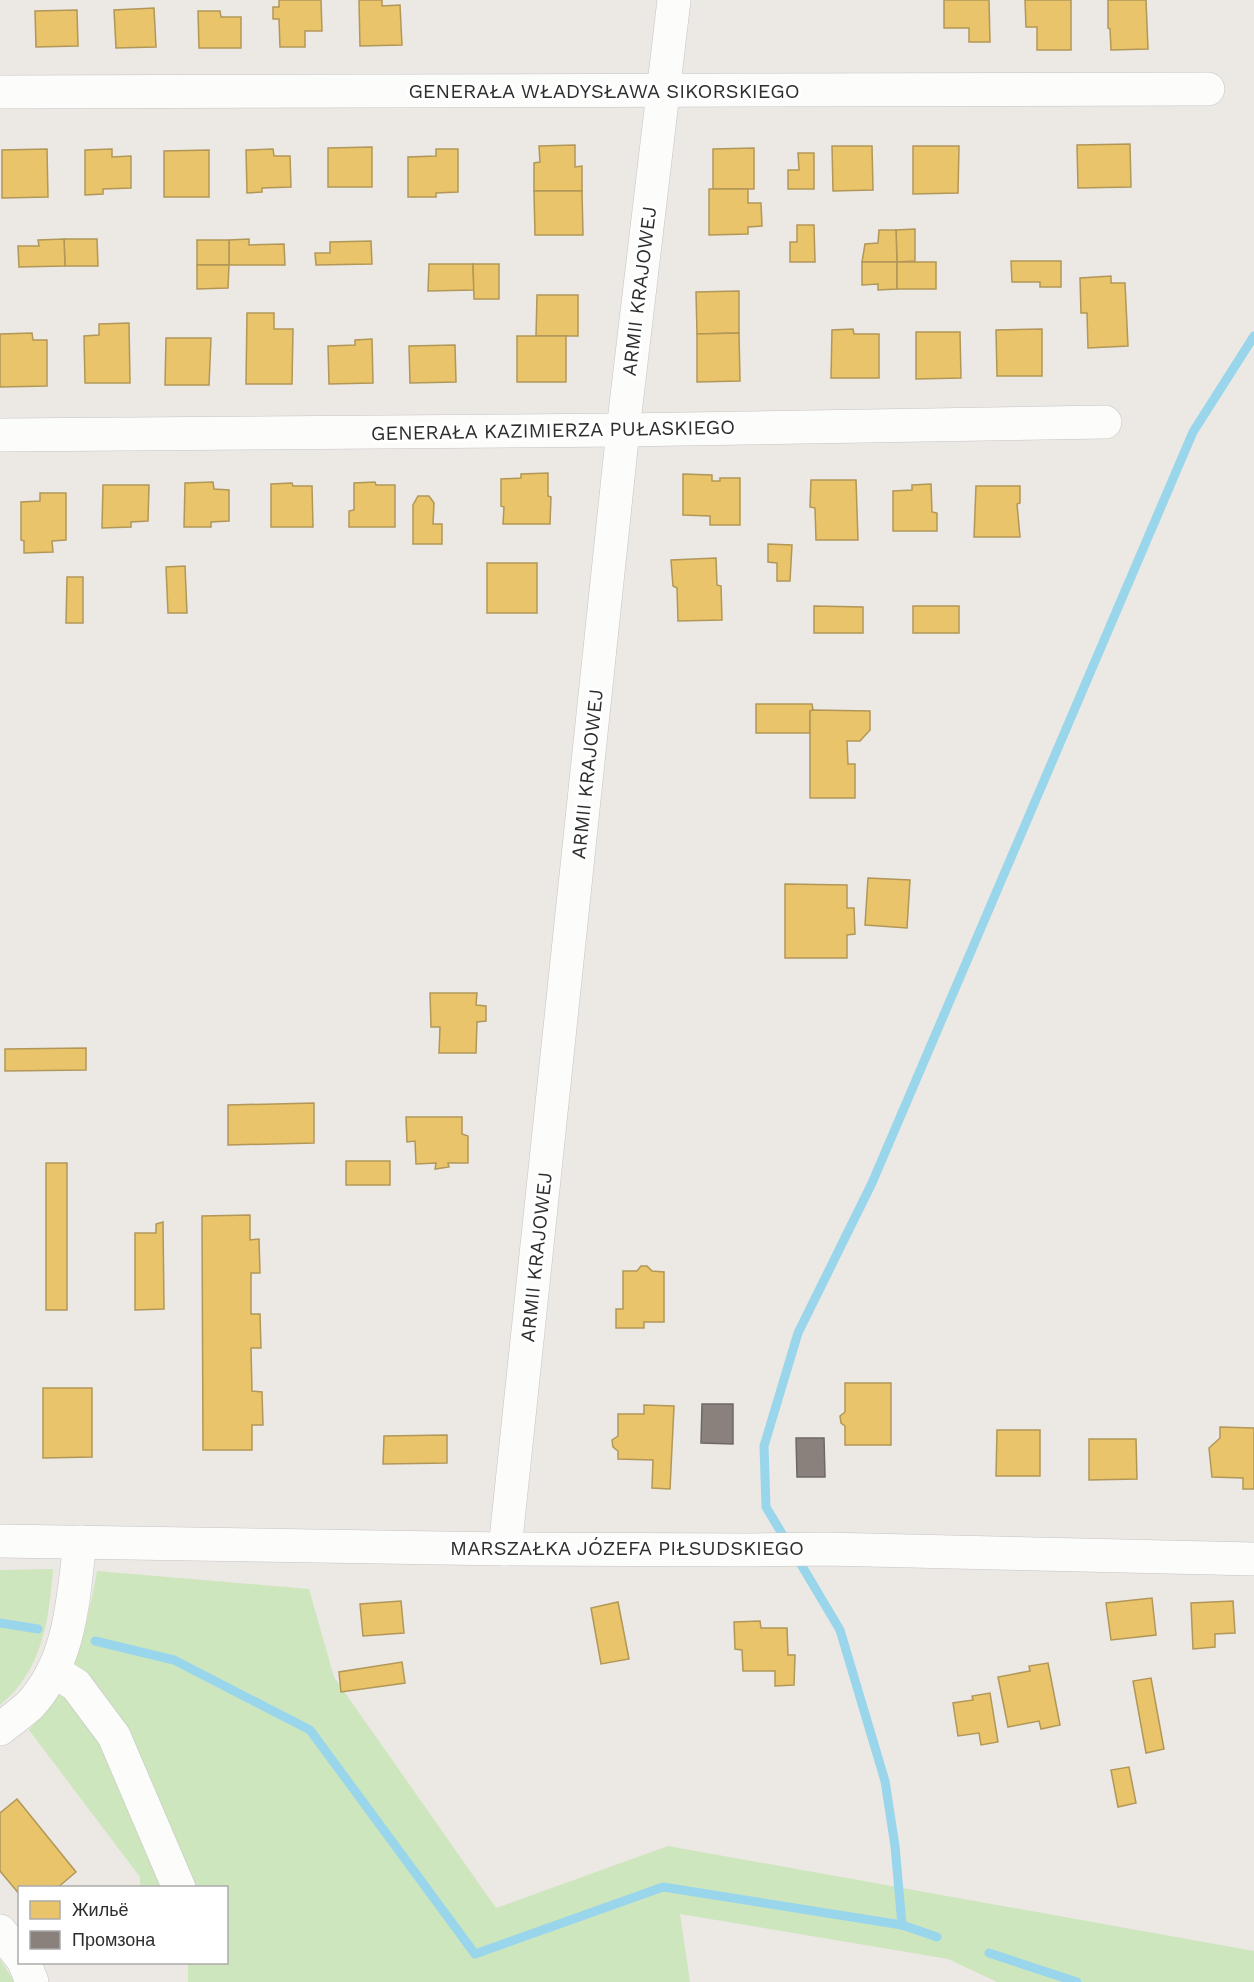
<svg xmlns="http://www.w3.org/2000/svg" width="1254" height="1982" viewBox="0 0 1254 1982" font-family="'Work Sans',sans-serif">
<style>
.green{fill:#cee6be}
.homes{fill:#e9c46a;stroke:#b19758;stroke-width:1.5}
.industry{fill:#8a817c;stroke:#6e6865;stroke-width:1.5}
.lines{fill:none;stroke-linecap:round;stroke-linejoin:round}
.stream{stroke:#99d6ec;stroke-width:9}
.minor-casing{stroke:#c5c4c5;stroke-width:34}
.minor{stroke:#fcfcfb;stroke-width:33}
.labels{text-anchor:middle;stroke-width:6;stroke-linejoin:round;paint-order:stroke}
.street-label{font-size:20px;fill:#2e2e2e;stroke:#fff}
</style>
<rect width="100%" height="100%" fill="#ece8e4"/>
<g class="green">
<path d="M 53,1569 C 49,1620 42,1671 0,1705 L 0,1570 Z"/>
<path d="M 97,1571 L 309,1589 L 334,1677 L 496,1908 L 668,1846 L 1254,1951 L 1254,1982 L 997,1982 L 948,1959 L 680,1914 L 690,1982 L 188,1982 L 188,1963 L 226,1962 L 226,1888 L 140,1887 L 140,1877 L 29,1730 C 71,1678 86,1636 97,1571 Z"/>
<path d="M 0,1959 L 14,1981 L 14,1982 L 0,1982 Z"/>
</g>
<g class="homes">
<path d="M 279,0 L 321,0 L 322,31 L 305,31 L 305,47 L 280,47 L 279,19 L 273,19 L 273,7 L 279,7 Z"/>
<path d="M 359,0 L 382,0 L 382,6 L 400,5 L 402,45 L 360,46 Z"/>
<path d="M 944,0 L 989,0 L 990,42 L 969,42 L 969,28 L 944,28 Z"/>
<path d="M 1025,0 L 1071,0 L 1071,50 L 1037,50 L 1037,27 L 1026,27 Z"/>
<path d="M 1108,0 L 1146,0 L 1148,49 L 1111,50 L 1110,29 L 1108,28 Z"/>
<path d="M 154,8 L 156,47 L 116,48 L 114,10 Z"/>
<path d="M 77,10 L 78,46 L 36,47 L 35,11 Z"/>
<path d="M 198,11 L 220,11 L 221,17 L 241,17 L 241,48 L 199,48 Z"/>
<path d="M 1130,144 L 1131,187 L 1078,188 L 1077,145 Z"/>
<path d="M 575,145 L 575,167 L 582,166 L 582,191 L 534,191 L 534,163 L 540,162 L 539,146 Z"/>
<path d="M 832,146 L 872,146 L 873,190 L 833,191 Z"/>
<path d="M 913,146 L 959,146 L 958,193 L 913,194 Z"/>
<path d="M 372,147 L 372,187 L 328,187 L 328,148 Z"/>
<path d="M 754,148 L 754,189 L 713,189 L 713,149 Z"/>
<path d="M 47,149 L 48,197 L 2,198 L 2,150 Z"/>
<path d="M 112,149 L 112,157 L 131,156 L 131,188 L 103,189 L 103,194 L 85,195 L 85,150 Z"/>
<path d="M 273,149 L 274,156 L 290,156 L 291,187 L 262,188 L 262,192 L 247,193 L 246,150 Z"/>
<path d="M 436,149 L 458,149 L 458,192 L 436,193 L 436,197 L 408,197 L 408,157 L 436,156 Z"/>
<path d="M 209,150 L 209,197 L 164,197 L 164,151 Z"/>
<path d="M 798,153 L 814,153 L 814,189 L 788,189 L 788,170 L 799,170 Z"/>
<path d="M 709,189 L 748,189 L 748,203 L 761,203 L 762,226 L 748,227 L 748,234 L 709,235 Z"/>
<path d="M 534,191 L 582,191 L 583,235 L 535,235 Z"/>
<path d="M 797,225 L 814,225 L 815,262 L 790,262 L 790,242 L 797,242 Z"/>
<path d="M 915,229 L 915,261 L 897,262 L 896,230 Z"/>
<path d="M 879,230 L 896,230 L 897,262 L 862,262 L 865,244 L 878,243 Z"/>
<path d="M 64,239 L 97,239 L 98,266 L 65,266 Z"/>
<path d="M 64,239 L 65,266 L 19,267 L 18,246 L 39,246 L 38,240 Z"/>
<path d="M 249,239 L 249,245 L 284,244 L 285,265 L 229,265 L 229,240 Z"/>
<rect x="197" y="240" width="32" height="25"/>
<path d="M 371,241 L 372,264 L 316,265 L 315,253 L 330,253 L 330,242 Z"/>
<path d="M 1011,261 L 1061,261 L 1061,287 L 1040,287 L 1040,282 L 1012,282 Z"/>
<path d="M 862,262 L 897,262 L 897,289 L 878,290 L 878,284 L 862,285 Z"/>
<rect x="897" y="262" width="39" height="27"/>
<path d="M 429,264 L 473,264 L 474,290 L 428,291 Z"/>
<path d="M 473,264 L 499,264 L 499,299 L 474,299 Z"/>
<path d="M 197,265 L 229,265 L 228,288 L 197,289 Z"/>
<path d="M 1111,276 L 1111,283 L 1125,283 L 1128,346 L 1088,348 L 1087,313 L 1081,313 L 1080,278 Z"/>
<path d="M 739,291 L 739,333 L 697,334 L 696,292 Z"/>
<path d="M 537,295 L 578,295 L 578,336 L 536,336 Z"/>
<path d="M 247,313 L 274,313 L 274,329 L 293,329 L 292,384 L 246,384 Z"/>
<path d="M 129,323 L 130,383 L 85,383 L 84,336 L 99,335 L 99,324 Z"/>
<path d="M 853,329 L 854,334 L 879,334 L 879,378 L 831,378 L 832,330 Z"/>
<path d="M 1042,329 L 1042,376 L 997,376 L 996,330 Z"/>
<path d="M 916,332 L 960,332 L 961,378 L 916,379 Z"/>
<path d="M 32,333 L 33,340 L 47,340 L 47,386 L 0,387 L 0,334 Z"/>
<path d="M 739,333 L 740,381 L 697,382 L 697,334 Z"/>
<rect x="517" y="336" width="49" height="46"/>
<path d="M 166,338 L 211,338 L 209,385 L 165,385 Z"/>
<path d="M 372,339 L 373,383 L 329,384 L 328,346 L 355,345 L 355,340 Z"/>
<path d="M 455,345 L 456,382 L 410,383 L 409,346 Z"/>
<path d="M 548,473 L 548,496 L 551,497 L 550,524 L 503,524 L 504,507 L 501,506 L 501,479 L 521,478 L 521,474 Z"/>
<path d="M 683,474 L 712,475 L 712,481 L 720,481 L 720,478 L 740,478 L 740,525 L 710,525 L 710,516 L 683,515 Z"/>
<path d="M 811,480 L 856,480 L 858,540 L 816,540 L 815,508 L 810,507 Z"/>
<path d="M 213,482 L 214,489 L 229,490 L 229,521 L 211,522 L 211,527 L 184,527 L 185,483 Z"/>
<path d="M 375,482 L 376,485 L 395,485 L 395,527 L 349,527 L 349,511 L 354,510 L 354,483 Z"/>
<path d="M 292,483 L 293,486 L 312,486 L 313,527 L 271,527 L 271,484 Z"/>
<path d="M 931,484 L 932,512 L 937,513 L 937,531 L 893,531 L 893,491 L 912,490 L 912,485 Z"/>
<path d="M 103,485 L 149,485 L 148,521 L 131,522 L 131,527 L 102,528 Z"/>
<path d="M 976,486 L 1020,486 L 1020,503 L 1017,504 L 1020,537 L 974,537 Z"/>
<path d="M 40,493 L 66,493 L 66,540 L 52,541 L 53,552 L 24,553 L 24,541 L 21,540 L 21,502 L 40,501 Z"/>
<path d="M 418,496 L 429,496 L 434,503 L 433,524 L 442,524 L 442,544 L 413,544 L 413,505 Z"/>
<path d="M 768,544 L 792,545 L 790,581 L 777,581 L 777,563 L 768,562 Z"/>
<path d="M 716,558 L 717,585 L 721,586 L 722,620 L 678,621 L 677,588 L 673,586 L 671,560 Z"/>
<rect x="487" y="563" width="50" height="50"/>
<path d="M 185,566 L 187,613 L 168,613 L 166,567 Z"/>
<path d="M 67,577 L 83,577 L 83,623 L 66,623 Z"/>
<path d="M 814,606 L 863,607 L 863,633 L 814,633 Z"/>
<rect x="913" y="606" width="46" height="27"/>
<path d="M 756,704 L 812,704 L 813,710 L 810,711 L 810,733 L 756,733 Z"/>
<path d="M 813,710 L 870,711 L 870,730 L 860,741 L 847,741 L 848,764 L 855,764 L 855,798 L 810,798 L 810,711 Z"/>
<path d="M 868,878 L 910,880 L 907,928 L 865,925 Z"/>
<path d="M 785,884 L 847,885 L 847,908 L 854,908 L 855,934 L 847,935 L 847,958 L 785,958 Z"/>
<path d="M 430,993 L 477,993 L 476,1005 L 486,1006 L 486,1021 L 477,1022 L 476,1053 L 439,1053 L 440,1027 L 431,1027 Z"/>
<path d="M 86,1048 L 86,1070 L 5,1071 L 5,1049 Z"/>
<path d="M 314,1103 L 314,1143 L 228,1145 L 228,1105 Z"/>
<path d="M 406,1117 L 462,1117 L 462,1134 L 468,1136 L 468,1163 L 448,1163 L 449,1167 L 435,1169 L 436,1163 L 416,1164 L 415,1141 L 407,1142 Z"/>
<rect x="346" y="1161" width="44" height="24"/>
<rect x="46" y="1163" width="21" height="147"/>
<path d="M 250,1215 L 250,1240 L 259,1239 L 260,1273 L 251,1273 L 251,1314 L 260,1314 L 261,1348 L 251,1348 L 252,1391 L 262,1392 L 263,1425 L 252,1425 L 252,1450 L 203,1450 L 202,1216 Z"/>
<path d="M 163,1222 L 164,1309 L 135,1310 L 135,1233 L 156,1233 L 156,1224 Z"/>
<path d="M 641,1266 L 647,1266 L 652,1271 L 664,1272 L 664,1322 L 644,1322 L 644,1328 L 616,1328 L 616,1309 L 623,1309 L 623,1271 L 637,1271 Z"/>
<path d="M 845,1383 L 891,1383 L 891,1445 L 845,1445 L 845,1426 L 841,1423 L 840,1416 L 845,1412 Z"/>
<path d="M 43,1388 L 92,1388 L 92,1457 L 43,1458 Z"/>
<path d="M 644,1405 L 674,1406 L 670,1489 L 652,1488 L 653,1460 L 618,1459 L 618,1451 L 613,1447 L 612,1440 L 618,1436 L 618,1414 L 644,1414 Z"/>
<path d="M 1220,1427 L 1254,1428 L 1254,1489 L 1243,1489 L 1243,1478 L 1212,1477 L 1209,1448 L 1220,1438 Z"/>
<path d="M 997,1430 L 1040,1430 L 1040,1476 L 996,1476 Z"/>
<path d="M 447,1435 L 447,1463 L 383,1464 L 384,1436 Z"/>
<path d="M 1089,1439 L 1136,1439 L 1137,1479 L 1089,1480 Z"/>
<path d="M 1152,1598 L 1156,1635 L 1111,1640 L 1106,1603 Z"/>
<path d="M 401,1601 L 404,1633 L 363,1636 L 360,1604 Z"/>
<path d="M 1233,1601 L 1235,1633 L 1215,1634 L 1215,1647 L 1193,1649 L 1191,1603 Z"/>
<path d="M 618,1602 L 629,1659 L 601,1664 L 591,1608 Z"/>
<path d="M 760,1621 L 761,1628 L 787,1628 L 788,1655 L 795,1655 L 794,1685 L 775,1686 L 775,1671 L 743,1671 L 742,1650 L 735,1649 L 734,1622 Z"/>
<path d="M 402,1662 L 405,1683 L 341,1692 L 339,1672 Z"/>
<path d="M 1048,1663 L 1060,1725 L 1041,1729 L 1039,1721 L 1008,1727 L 998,1677 L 1030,1671 L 1029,1666 Z"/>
<path d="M 1151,1678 L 1164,1749 L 1146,1753 L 1133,1681 Z"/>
<path d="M 990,1693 L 998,1742 L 981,1745 L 979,1733 L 958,1736 L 953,1703 L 973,1700 L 972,1696 Z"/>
<path d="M 1129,1767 L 1136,1803 L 1118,1807 L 1111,1770 Z"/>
<path d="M 17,1799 L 76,1872 L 57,1888 L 20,1888 L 20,1895 L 0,1871 L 0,1813 Z"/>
</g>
<g class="industry">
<path d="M 702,1404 L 733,1404 L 733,1444 L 701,1443 Z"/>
<path d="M 796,1438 L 824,1438 L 825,1477 L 797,1477 Z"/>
</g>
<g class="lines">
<g class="stream">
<path d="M 787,1542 L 766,1507 L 764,1446 L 798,1333 L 872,1183 L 1193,432 L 1254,336"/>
<path d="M 796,1556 L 840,1630 L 885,1781 L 895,1846 L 902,1925"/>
<path d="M 0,1623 L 38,1629"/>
<path d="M 95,1641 L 174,1660 L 310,1730 L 475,1954 L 663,1887 L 902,1925 L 937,1937"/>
<path d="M 989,1953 L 1077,1982"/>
</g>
<defs>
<g id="minor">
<path d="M 0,92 L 1208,89"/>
<path d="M 0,435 L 623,430 L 1105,422"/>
<path d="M 0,1541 L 505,1549 L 750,1550 L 825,1549 L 1254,1559"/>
<path d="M 505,1549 L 623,430 L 674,0"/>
<path d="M 54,1671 L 76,1685 L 114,1736 L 179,1888"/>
<path d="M 0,1729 C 9,1722 20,1714 29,1706 C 71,1662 73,1599 80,1542"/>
<path d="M 0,1931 L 20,1956"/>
<path d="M 24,1962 L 32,1982"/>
</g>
</defs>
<use href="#minor" class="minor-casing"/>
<use href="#minor" class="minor"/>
</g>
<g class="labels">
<g class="street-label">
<text x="604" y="98">GENERAŁA WŁADYSŁAWA SIKORSKIEGO</text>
<text transform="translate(639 291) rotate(-83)" y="7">ARMII KRAJOWEJ</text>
<text transform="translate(553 430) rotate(-1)" y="7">GENERAŁA KAZIMIERZA PUŁASKIEGO</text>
<text transform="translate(587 774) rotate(-84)" y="7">ARMII KRAJOWEJ</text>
<text transform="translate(536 1257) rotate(-84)" y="7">ARMII KRAJOWEJ</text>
<text x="627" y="1555">MARSZAŁKA JÓZEFA PIŁSUDSKIEGO</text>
</g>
</g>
<rect x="18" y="1886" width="210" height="78" fill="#ffffff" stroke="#ababab" stroke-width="1.5"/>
<rect x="30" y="1901" width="30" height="18" fill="#e9c46a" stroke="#ababab" stroke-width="1.5"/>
<text x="72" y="1916" font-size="18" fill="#2e2e2e">Жильё</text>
<rect x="30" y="1931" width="30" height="18" fill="#8a817c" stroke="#ababab" stroke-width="1.5"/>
<text x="72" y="1946" font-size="18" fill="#2e2e2e">Промзона</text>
</svg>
